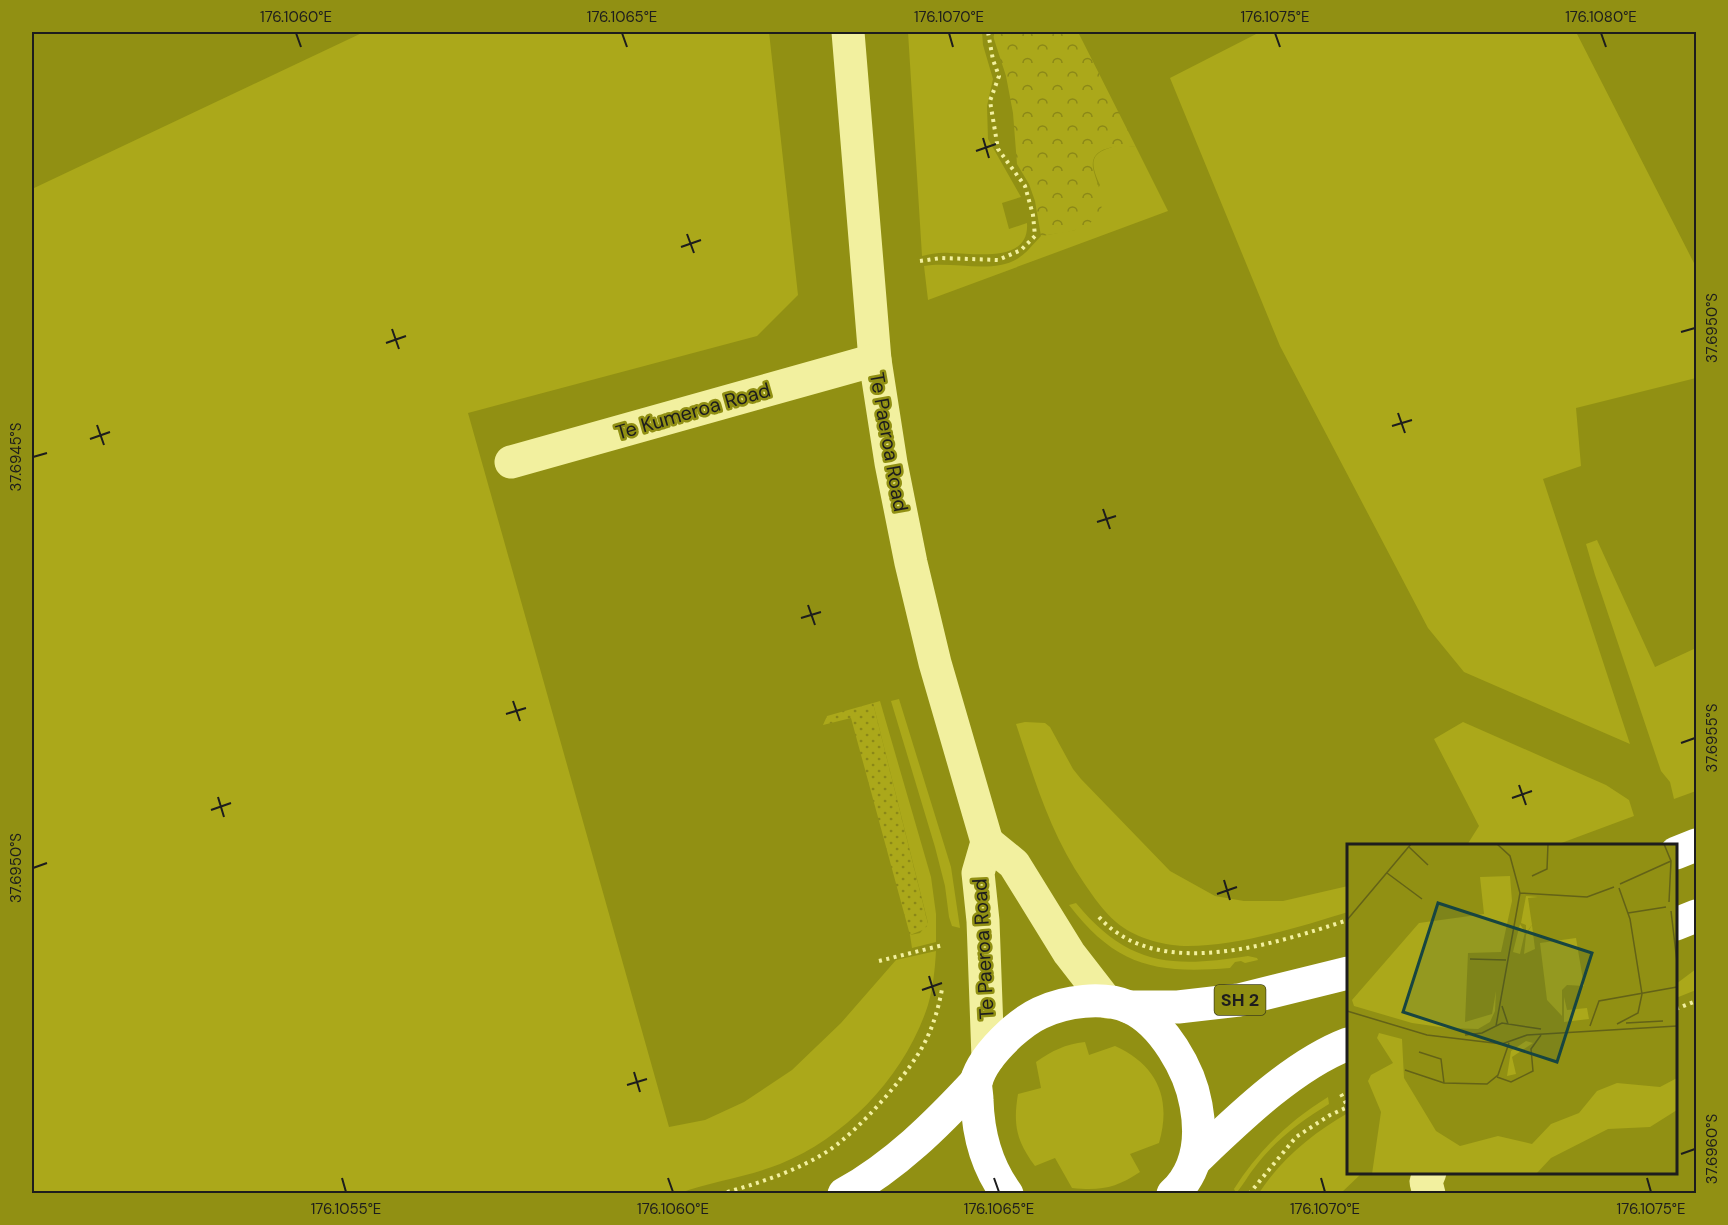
<svg xmlns="http://www.w3.org/2000/svg" width="1728" height="1225" viewBox="0 0 1728 1225" font-family="'DM Sans',sans-serif">
<style>
.grass{fill:#aba81a}
.forest{fill:url(#forest-crowns)}
.garden{fill:url(#garden-dots)}
.lines{fill:none;stroke-linecap:round;stroke-linejoin:round}
.path{stroke:#f2f09f;stroke-width:4;stroke-dasharray:3 4.5;stroke-linecap:butt}
.minor{stroke:#f2f09f;stroke-width:33}
.highway{stroke:#fff;stroke-width:33}
.ticks{fill:none;stroke:#1d1d1d;stroke-width:2}
.labels{text-anchor:middle;stroke-width:5;stroke-linejoin:round;paint-order:stroke}
.shield{fill:#919013;stroke:#40401a;stroke-width:1.5}
.shield-label{font-size:18px;font-weight:bold;fill:#1d1d1d}
.street-label{font-size:20px;fill:#1d1d1d;stroke:#919013}
.inset-road{fill:none;stroke:#636217;stroke-width:1.5}
.view{fill:#174541;fill-opacity:0.15;stroke:#174541;stroke-width:3}
.inset-edge{fill:none;stroke:#1d1d1d;stroke-width:3}
.neatline{fill:none;stroke:#1d1d1d;stroke-width:2}
.ticks-label{font-size:15px;text-anchor:middle;fill:#1d1d1d}
</style>
<defs>
<pattern id="forest-crowns" width="20" height="18" patternUnits="userSpaceOnUse" patternTransform="scale(1.5)"><rect width="20" height="18" fill="#aba81a"/><path d="M2 6a3 3 0 1 1 6 0M12 15a3 3 0 1 1 6 0" fill="none" stroke="#8b8817"/></pattern>
<pattern id="garden-dots" width="8" height="8" patternUnits="userSpaceOnUse" patternTransform="scale(1.5)"><rect width="8" height="8" fill="#aba81a"/><path d="M2 2h.1M6 6h.1" fill="none" stroke="#8b8817" stroke-width="1.8" stroke-linecap="round"/></pattern>
</defs>
<rect width="100%" height="100%" fill="#919013"/>
<g class="grass">
<path d="M 364,32 L 769,32 L 798,295 L 757,336 L 468,413 L 669,1127 L 705,1120 L 744,1102 L 792,1070 L 841,1023 L 896,960 L 936,951 C 935,969 933,988 928,1005 C 906,1074 847,1137 780,1164 C 747,1177 712,1181 680,1193 L 32,1193 L 32,189 Z"/>
<path d="M 908,32 L 982,32 L 983,45 L 993,79 L 987,106 L 988,139 L 1021,197 L 1002,203 L 1009,229 L 1027,223 C 1030,264 974,253 950,253 C 940,252 931,254 922,256 Z"/>
<path d="M 1260,32 L 1576,32 L 1696,267 L 1696,378 L 1576,408 L 1581,466 L 1543,479 L 1630,744 L 1464,672 L 1428,628 L 1280,346 L 1170,78 Z"/>
<path d="M 1121,145 L 1136,147 L 1168,211 L 928,300 L 924,266 C 953,261 992,274 1017,259 C 1027,253 1033,244 1041,236 L 1075,230 L 1100,185 C 1087,158 1093,151 1121,145 Z"/>
<path d="M 1597,540 L 1655,667 L 1696,648 L 1696,791 L 1674,799 L 1670,782 L 1661,771 L 1595,575 L 1586,544 Z"/>
<path d="M 899,699 L 951,867 L 960,928 L 952,926 L 949,917 L 945,886 L 935,847 L 891,701 Z"/>
<path d="M 880,701 L 931,877 L 936,914 L 936,942 L 912,948 L 910,935 L 920,933 L 928,923 L 873,703 Z"/>
<path d="M 1025,722 L 1045,723 L 1050,727 L 1073,769 L 1081,779 L 1170,871 L 1215,896 L 1244,901 L 1283,901 L 1348,886 L 1348,912 C 1299,927 1236,947 1184,946 C 1161,945 1133,937 1116,922 C 1103,911 1093,896 1084,883 C 1050,833 1035,781 1016,724 Z"/>
<path d="M 1463,722 L 1606,785 L 1629,800 L 1634,816 L 1556,845 L 1467,845 L 1479,826 L 1434,739 Z"/>
<path d="M 1076,903 C 1128,966 1172,968 1248,956 L 1257,958 L 1258,960 L 1245,963 L 1241,961 L 1235,962 L 1230,968 C 1155,974 1116,966 1069,905 Z"/>
<path d="M 1696,969 L 1696,990 L 1676,998 L 1676,984 Z"/>
<path d="M 1085,1042 L 1089,1055 L 1115,1046 C 1157,1065 1172,1098 1159,1143 L 1130,1154 L 1140,1172 C 1116,1188 1101,1191 1072,1188 L 1055,1158 L 1035,1166 C 1016,1141 1013,1124 1018,1094 L 1041,1088 L 1036,1062 C 1052,1051 1065,1044 1085,1042 Z"/>
<path d="M 1328,1097 L 1329,1104 C 1301,1121 1275,1140 1255,1167 C 1248,1175 1243,1186 1236,1193 L 1234,1189 C 1259,1150 1289,1121 1328,1097 Z"/>
<path d="M 1348,1113 L 1348,1172 L 1362,1173 L 1341,1193 L 1259,1193 C 1281,1159 1313,1133 1348,1113 Z"/>
</g>
<path class="forest" d="M 993,32 L 1078,32 L 1136,147 C 1119,145 1086,146 1094,172 C 1099,191 1111,208 1090,223 C 1076,233 1057,233 1041,236 L 1035,201 L 1029,184 L 1017,164 L 1013,113 L 1006,76 L 994,39 Z"/>
<path class="garden" d="M 873,703 L 928,924 L 925,929 L 910,935 L 851,718 L 823,725 L 827,716 Z"/>
<g class="lines">
<g class="path">
<path d="M 920,261 L 941,258 L 998,260 L 1021,250 L 1035,236 L 1033,215 L 1025,186 L 998,149 L 990,101 L 999,76 L 993,60 L 988,32"/>
<path d="M 1099,917 C 1158,983 1277,943 1348,920"/>
<path d="M 879,961 L 943,945"/>
<path d="M 1676,1009 L 1696,1001"/>
<path d="M 1341,1094 L 1348,1107"/>
<path d="M 720,1194 C 757,1184 800,1170 831,1149 C 861,1128 912,1071 927,1038 C 934,1023 939,1006 942,989"/>
<path d="M 1249,1194 L 1296,1137 L 1330,1115 L 1348,1107"/>
</g>
<g class="minor">
<path d="M 848,32 L 875,360 L 891,463 L 911,563 L 935,663 L 987,842 L 978,873 L 983,921 L 988,1058"/>
<path d="M 511,462 L 875,360"/>
<path d="M 987,842 L 1014,864 L 1069,953 L 1107,1002"/>
<path d="M 1429,1194 L 1426,1182 L 1430,1172"/>
</g>
<g class="highway">
<path d="M 1676,853 L 1696,845"/>
<path d="M 1676,924 L 1696,916"/>
<path d="M 1129,1007 L 1178,1007 L 1239,1000 L 1348,973"/>
<path d="M 1195,1160 C 1238,1119 1293,1065 1348,1044"/>
<path d="M 844,1194 C 895,1166 937,1124 976,1082"/>
<path d="M 1007,1194 C 987,1167 978,1133 977,1100 C 977,1094 975,1087 976,1082 C 981,1063 997,1046 1010,1034 C 1019,1026 1029,1018 1040,1013 C 1065,1001 1103,996 1129,1007 C 1163,1022 1190,1070 1196,1105 C 1202,1137 1198,1171 1173,1194"/>
</g>
</g>
<path class="ticks" d="M 296,33 L 301,47M 622,33 L 627,47M 949,33 L 953,47M 1275,33 L 1280,47M 1601,33 L 1606,47M 983,138 L 989,158M 976,151 L 996,144M 687,234 L 694,253M 681,247 L 701,240M 392,329 L 399,349M 1681,332 L 1695,328M 386,343 L 406,336M 1398,413 L 1405,433M 97,425 L 104,445M 1392,426 L 1412,420M 90,439 L 110,432M 33,457 L 47,453M 1103,509 L 1110,529M 1097,522 L 1116,516M 808,605 L 815,625M 801,618 L 821,612M 513,701 L 520,721M 506,714 L 526,708M 1681,743 L 1695,738M 1519,785 L 1526,805M 218,797 L 224,817M 1512,798 L 1532,791M 211,810 L 231,803M 33,868 L 47,863M 1224,880 L 1230,900M 1217,894 L 1237,887M 929,976 L 935,996M 922,990 L 942,983M 634,1072 L 640,1092M 627,1085 L 647,1079M 1681,1154 L 1695,1149M 342,1178 L 346,1192M 668,1178 L 673,1192M 994,1178 L 999,1192M 1321,1178 L 1325,1192M 1647,1178 L 1651,1192"/>
<g class="labels">
<rect class="shield" x="1214.5" y="985" width="51" height="30" rx="4.5"/>
<g class="shield-label">
<text x="1240" y="1006">SH 2</text>
</g>
<g class="street-label">
<text transform="translate(693 411) rotate(-16)" y="7">Te Kumeroa Road</text>
<text transform="translate(889 442) rotate(80)" y="7">Te Paeroa Road</text>
<text transform="translate(983 949) rotate(-93)" y="7">Te Paeroa Road</text>
</g>
</g>
<g transform="translate(1347 844)">
<rect width="330" height="330" fill="#919013"/>
<path d="M 163,32 L 165,57 L 154,108 L 121,109 L 118,178 L 145,170 L 149,147 L 148,167 L 143,178 L 131,185 L 100,184 L 65,179 L 7,162 L 5,156 L 72,79 L 137,70 L 133,33 ZM 179,52 L 191,53 L 181,54 L 185,81 L 179,89 L 179,81 L 174,79 ZM 173,80 L 178,88 L 173,110 L 166,108 ZM 229,94 L 237,142 L 220,141 L 215,146 L 215,172 L 200,156 L 193,99 ZM 217,153 L 220,166 L 240,164 L 242,175 L 217,178 ZM 179,197 L 186,199 L 165,213 L 169,230 L 160,232 L 164,207 Z" fill="#aba81a"/>
<path d="M 185,81 L 188,105 L 177,110 L 179,91 ZM 32,189 L 55,195 L 57,234 L 89,287 L 113,302 L 151,292 L 185,300 L 204,280 L 232,269 L 250,247 L 270,239 L 313,243 L 330,234 L 330,266 L 303,283 L 261,285 L 204,314 L 189,330 L 25,330 L 34,268 L 21,237 L 24,231 L 46,219 L 30,194 Z" fill="#aba81a"/>
<path class="inset-road" d="M 317,0 L 324,17 L 322,58M 62,3 L 81,21M 40,29 L 75,55M 185,32 L 200,25 L 201,0M 273,40 L 324,17M 173,49 L 240,53 L 267,43M 324,67 L 330,118M 281,69 L 319,63M 0,76 L 64,0M 123,115 L 159,116M 155,162 L 161,180M 0,167 L 80,191 L 155,200 L 180,191 L 330,182M 279,179 L 316,177M 270,180 L 291,169 L 295,150 L 283,75 L 272,44M 149,182 L 173,49 L 163,12 L 150,0M 243,182 L 252,157 L 330,143M 118,191 L 135,189 L 155,179 L 194,185M 72,208 L 94,215 L 97,239M 58,226 L 97,239 L 140,240 L 151,231 L 162,199M 150,233 L 164,238 L 186,227 L 184,205 L 194,191"/>
<path class="view" d="M 91,59 L 245,109 L 210,218 L 56,168 Z"/>
<rect width="330" height="330" class="inset-edge"/>
</g>
<rect width="1728" height="1225" fill="none" stroke="#919013" stroke-width="66"/>
<rect x="33" y="33" width="1662" height="1159" class="neatline"/>
<g class="ticks-label">
<text x="296" y="22">176.1060°E</text>
<text x="622" y="22">176.1065°E</text>
<text x="949" y="22">176.1070°E</text>
<text x="1275" y="22">176.1075°E</text>
<text x="1601" y="22">176.1080°E</text>
<text transform="translate(1712 328) rotate(-90)" y="5">37.6950°S</text>
<text transform="translate(16 457) rotate(-90)" y="5">37.6945°S</text>
<text transform="translate(1712 738) rotate(-90)" y="5">37.6955°S</text>
<text transform="translate(16 868) rotate(-90)" y="5">37.6950°S</text>
<text transform="translate(1712 1149) rotate(-90)" y="5">37.6960°S</text>
<text x="346" y="1214">176.1055°E</text>
<text x="673" y="1214">176.1060°E</text>
<text x="999" y="1214">176.1065°E</text>
<text x="1325" y="1214">176.1070°E</text>
<text x="1651" y="1214">176.1075°E</text>
</g>
</svg>
